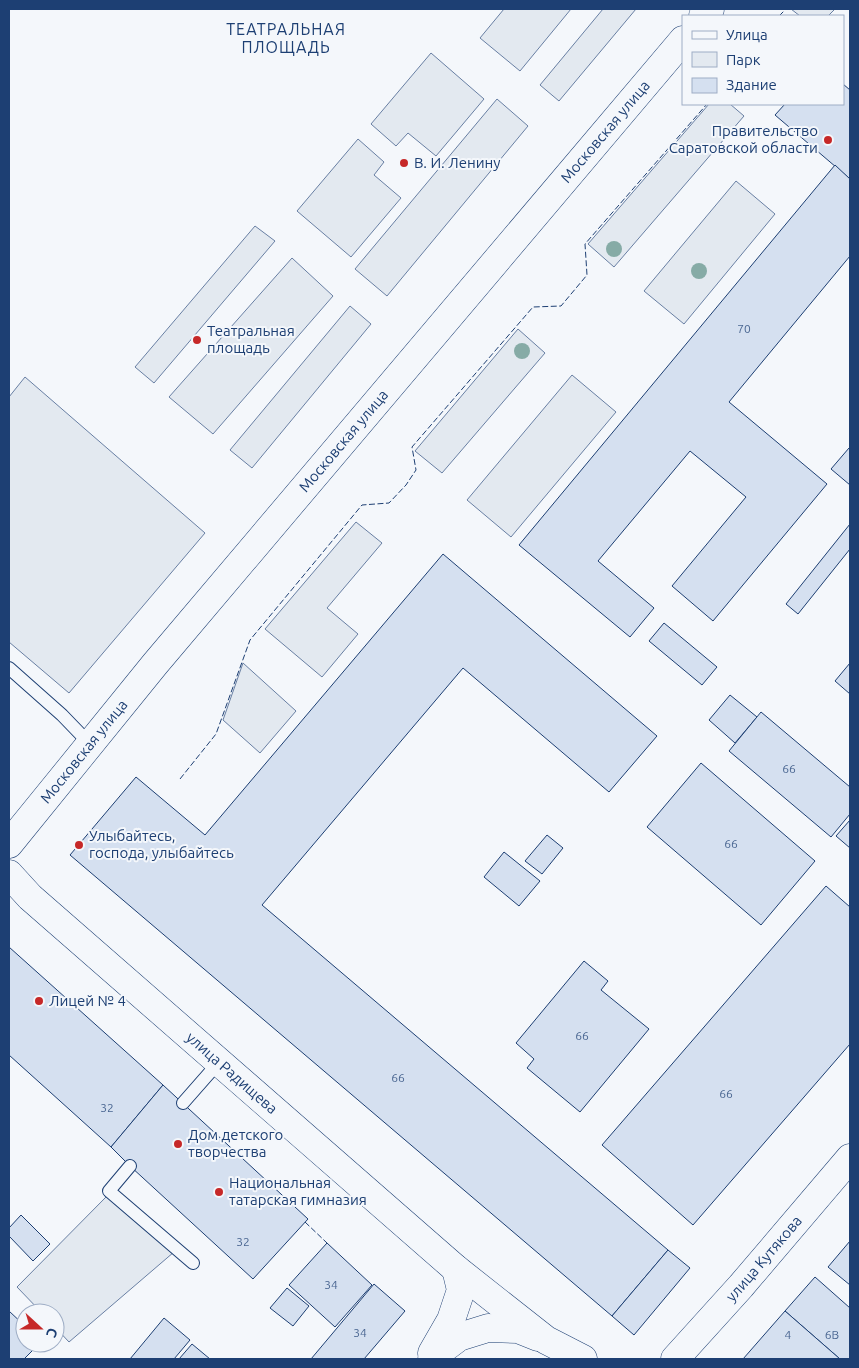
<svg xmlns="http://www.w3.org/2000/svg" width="859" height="1368" viewBox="0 0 859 1368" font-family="Ubuntu,sans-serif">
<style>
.green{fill:#e3e9f0;stroke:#687fa3}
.building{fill:#d5e0f0;stroke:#1d3f73}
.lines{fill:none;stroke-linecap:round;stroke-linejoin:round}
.lane-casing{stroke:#1d3f73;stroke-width:14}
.secondary-casing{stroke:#1d3f73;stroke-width:29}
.lane{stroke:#f4f7fb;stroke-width:12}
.secondary{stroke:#f4f7fb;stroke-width:28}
.fence{stroke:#1d3f73;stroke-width:1;stroke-dasharray:6 2.5;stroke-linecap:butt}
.tree{fill:#86aba6}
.poi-dot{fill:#c62828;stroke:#f4f7fb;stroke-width:2}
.labels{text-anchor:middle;stroke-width:4;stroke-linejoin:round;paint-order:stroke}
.number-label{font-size:12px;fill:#4b6792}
.poi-label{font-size:15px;fill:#1d3f73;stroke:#f4f7fb;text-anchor:start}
.street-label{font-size:15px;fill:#1d3f73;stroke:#f4f7fb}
.neighbourhood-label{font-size:16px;letter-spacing:1px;fill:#1d3f73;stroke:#f4f7fb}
</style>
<rect width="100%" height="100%" fill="#f4f7fb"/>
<g class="green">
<path d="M 504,9 L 571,9 L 520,71 L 480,38 Z"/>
<path d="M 603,9 L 636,9 L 559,101 L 540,85 Z"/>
<path d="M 791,9 L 835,9 L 828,16 L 800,16 Z"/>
<path d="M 431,53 L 484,99 L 436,156 L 408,133 L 396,146 L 371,124 Z"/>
<path d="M 497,99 L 528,126 L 387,296 L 355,269 Z"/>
<path d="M 709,104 L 730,104 L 744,116 L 614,267 L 588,244 Z"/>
<path d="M 358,139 L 384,162 L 374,175 L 401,198 L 351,257 L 297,211 Z"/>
<path d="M 736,181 L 775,214 L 684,324 L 644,291 Z"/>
<path d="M 255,226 L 275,241 L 154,383 L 135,367 Z"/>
<path d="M 292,258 L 333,296 L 213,434 L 169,397 Z"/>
<path d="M 350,306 L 371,324 L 252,468 L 230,450 Z"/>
<path d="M 518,329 L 545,353 L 442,473 L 415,451 Z"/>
<path d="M 572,375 L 616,412 L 511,537 L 467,500 Z"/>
<path d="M 25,377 L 205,533 L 69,693 L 9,642 L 9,397 Z"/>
<path d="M 356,522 L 382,543 L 327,608 L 358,634 L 322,677 L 265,629 Z"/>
<path d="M 243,663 L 296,711 L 260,753 L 223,720 Z"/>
<path d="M 107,1196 L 174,1252 L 69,1342 L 55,1327 L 55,1313 L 42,1313 L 17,1287 Z"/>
</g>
<g class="building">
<path d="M 843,84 L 850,90 L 850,179 L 775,115 L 785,104 L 843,104 Z"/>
<path d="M 835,165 L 850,179 L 850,256 L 729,402 L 827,484 L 713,621 L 672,586 L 746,497 L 690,451 L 598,561 L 654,608 L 630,637 L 519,545 Z"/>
<path d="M 849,448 L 850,449 L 850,485 L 831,469 Z"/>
<path d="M 850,524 L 850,549 L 798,614 L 786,604 Z"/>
<path d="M 443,554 L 657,736 L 609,792 L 463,668 L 262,905 L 668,1250 L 612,1316 L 70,855 L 136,777 L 205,835 Z"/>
<path d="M 664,623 L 717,667 L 702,685 L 649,641 Z"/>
<path d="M 850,663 L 850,694 L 835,681 Z"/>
<path d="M 730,695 L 757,717 L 735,743 L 709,720 Z"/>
<path d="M 761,712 L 850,787 L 850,814 L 831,837 L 729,751 Z"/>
<path d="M 701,763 L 815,861 L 761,925 L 647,827 Z"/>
<path d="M 850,820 L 850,848 L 836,836 Z"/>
<path d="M 547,835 L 563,848 L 542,874 L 525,861 Z"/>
<path d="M 504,852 L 540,881 L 519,906 L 484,877 Z"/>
<path d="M 826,886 L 850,907 L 850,1044 L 693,1225 L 602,1145 Z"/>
<path d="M 9,947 L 163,1085 L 111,1147 L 9,1055 Z"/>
<path d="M 584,961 L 608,981 L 601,990 L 649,1029 L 580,1112 L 527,1068 L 534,1059 L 516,1043 Z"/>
<path d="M 163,1085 L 308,1219 L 253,1279 L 130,1166 L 111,1147 Z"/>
<path d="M 21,1215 L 50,1244 L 33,1261 L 9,1236 L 9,1228 Z"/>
<path d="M 850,1241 L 850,1285 L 828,1267 Z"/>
<path d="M 327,1243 L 372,1285 L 335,1327 L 289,1285 Z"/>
<path d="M 668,1250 L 690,1268 L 634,1335 L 612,1316 Z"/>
<path d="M 815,1277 L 850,1308 L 850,1359 L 840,1359 L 785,1311 Z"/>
<path d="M 374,1284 L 405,1311 L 364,1359 L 311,1359 Z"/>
<path d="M 287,1288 L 309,1306 L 293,1326 L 270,1308 Z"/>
<path d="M 9,1311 L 25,1326 L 25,1343 L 40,1343 L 24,1359 L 9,1359 Z"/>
<path d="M 785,1311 L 840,1359 L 743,1359 Z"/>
<path d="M 164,1318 L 190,1340 L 174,1359 L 130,1359 Z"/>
<path d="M 192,1344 L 210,1359 L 179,1359 Z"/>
</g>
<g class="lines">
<defs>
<g id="lane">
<path d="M 9,668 L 62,715 L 90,744"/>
<path d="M 183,1103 L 219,1062"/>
<path d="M 130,1166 L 109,1191 L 193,1263"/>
</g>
<g id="secondary">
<path d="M 703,16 L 710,9"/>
<path id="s1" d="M 9,844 L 155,664 L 683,40"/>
<path id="s2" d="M 9,874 L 30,897 L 456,1269 L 546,1340 L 583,1359"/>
<path d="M 432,1353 L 451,1320 L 461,1290 L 456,1269"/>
<path d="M 432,1359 L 435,1355 L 459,1337 L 488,1328 L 518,1329 L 538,1337"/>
<path id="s3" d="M 675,1359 L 741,1286 L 850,1158"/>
</g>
</defs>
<use href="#lane" class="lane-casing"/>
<use href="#secondary" class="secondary-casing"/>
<use href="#lane" class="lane"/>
<use href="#secondary" class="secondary"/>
<g class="fence">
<path d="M 779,16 L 786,9"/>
<path d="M 180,779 L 216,734 L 250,640 L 362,505 L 389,503 L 406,485 L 416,470 L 412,447 L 533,307 L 561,306 L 587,275 L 585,244 L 707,104"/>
<path d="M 305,1222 L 327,1243"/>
</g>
</g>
<g class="tree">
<circle cx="614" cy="249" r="8"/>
<circle cx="699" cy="271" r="8"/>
<circle cx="522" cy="351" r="8"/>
</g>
<g class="poi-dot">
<circle cx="828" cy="140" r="5"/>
<circle cx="404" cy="163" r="5"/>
<circle cx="197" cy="340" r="5"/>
<circle cx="79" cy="845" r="5"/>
<circle cx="39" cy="1001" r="5"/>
<circle cx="178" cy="1144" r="5"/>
<circle cx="219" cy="1192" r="5"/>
</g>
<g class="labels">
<g class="number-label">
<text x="744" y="333">70</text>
<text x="789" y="773">66</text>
<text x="731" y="848">66</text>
<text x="582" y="1040">66</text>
<text x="398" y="1082">66</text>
<text x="726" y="1098">66</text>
<text x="107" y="1112">32</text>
<text x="243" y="1246">32</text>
<text x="331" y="1289">34</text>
<text x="360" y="1337">34</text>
<text x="788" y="1339">4</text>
<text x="832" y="1339">6В</text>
</g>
<g class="poi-label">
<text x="818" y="136" text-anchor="end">Правительство<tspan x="818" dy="17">Саратовской области</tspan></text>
<text x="414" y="168">В. И. Ленину</text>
<text x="207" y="336">Театральная<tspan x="207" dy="17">площадь</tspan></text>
<text x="89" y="841">Улыбайтесь,<tspan x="89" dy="17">господа, улыбайтесь</tspan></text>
<text x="49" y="1006">Лицей № 4</text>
<text x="188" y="1140">Дом детского<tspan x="188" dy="17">творчества</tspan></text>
<text x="229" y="1188">Национальная<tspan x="229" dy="17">татарская гимназия</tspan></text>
</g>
<g class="street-label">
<text dy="5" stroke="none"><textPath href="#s1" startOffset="929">Московская улица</textPath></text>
<text dy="5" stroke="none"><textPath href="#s1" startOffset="524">Московская улица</textPath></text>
<text dy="5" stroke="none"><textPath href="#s1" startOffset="119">Московская улица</textPath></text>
<text dy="5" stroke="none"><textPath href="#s2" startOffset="299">улица Радищева</textPath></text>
<text dy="5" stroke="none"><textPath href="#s3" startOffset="134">улица Кутякова</textPath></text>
</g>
<g class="neighbourhood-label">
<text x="286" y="35">ТЕАТРАЛЬНАЯ<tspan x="286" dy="18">ПЛОЩАДЬ</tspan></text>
</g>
</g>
<rect width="859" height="1368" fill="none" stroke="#1d3f73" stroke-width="20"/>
<rect x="682" y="15" width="162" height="90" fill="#f4f7fb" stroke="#9eadc5"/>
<rect x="692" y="31" width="25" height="8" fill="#f4f7fb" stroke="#9eadc5"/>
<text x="726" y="40" font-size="15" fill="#1d3f73">Улица</text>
<rect x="692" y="52" width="25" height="15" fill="#e3e9f0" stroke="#9eadc5"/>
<text x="726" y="65" font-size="15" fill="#1d3f73">Парк</text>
<rect x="692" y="78" width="25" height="15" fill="#d5e0f0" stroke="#9eadc5"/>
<text x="726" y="90" font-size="15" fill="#1d3f73">Здание</text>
<g transform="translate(40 1328) rotate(111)"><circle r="24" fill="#f4f7fb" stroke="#9eadc5"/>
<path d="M0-4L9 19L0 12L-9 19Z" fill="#c62828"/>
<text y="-8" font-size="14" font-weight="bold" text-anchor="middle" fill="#1d3f73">С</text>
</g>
</svg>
